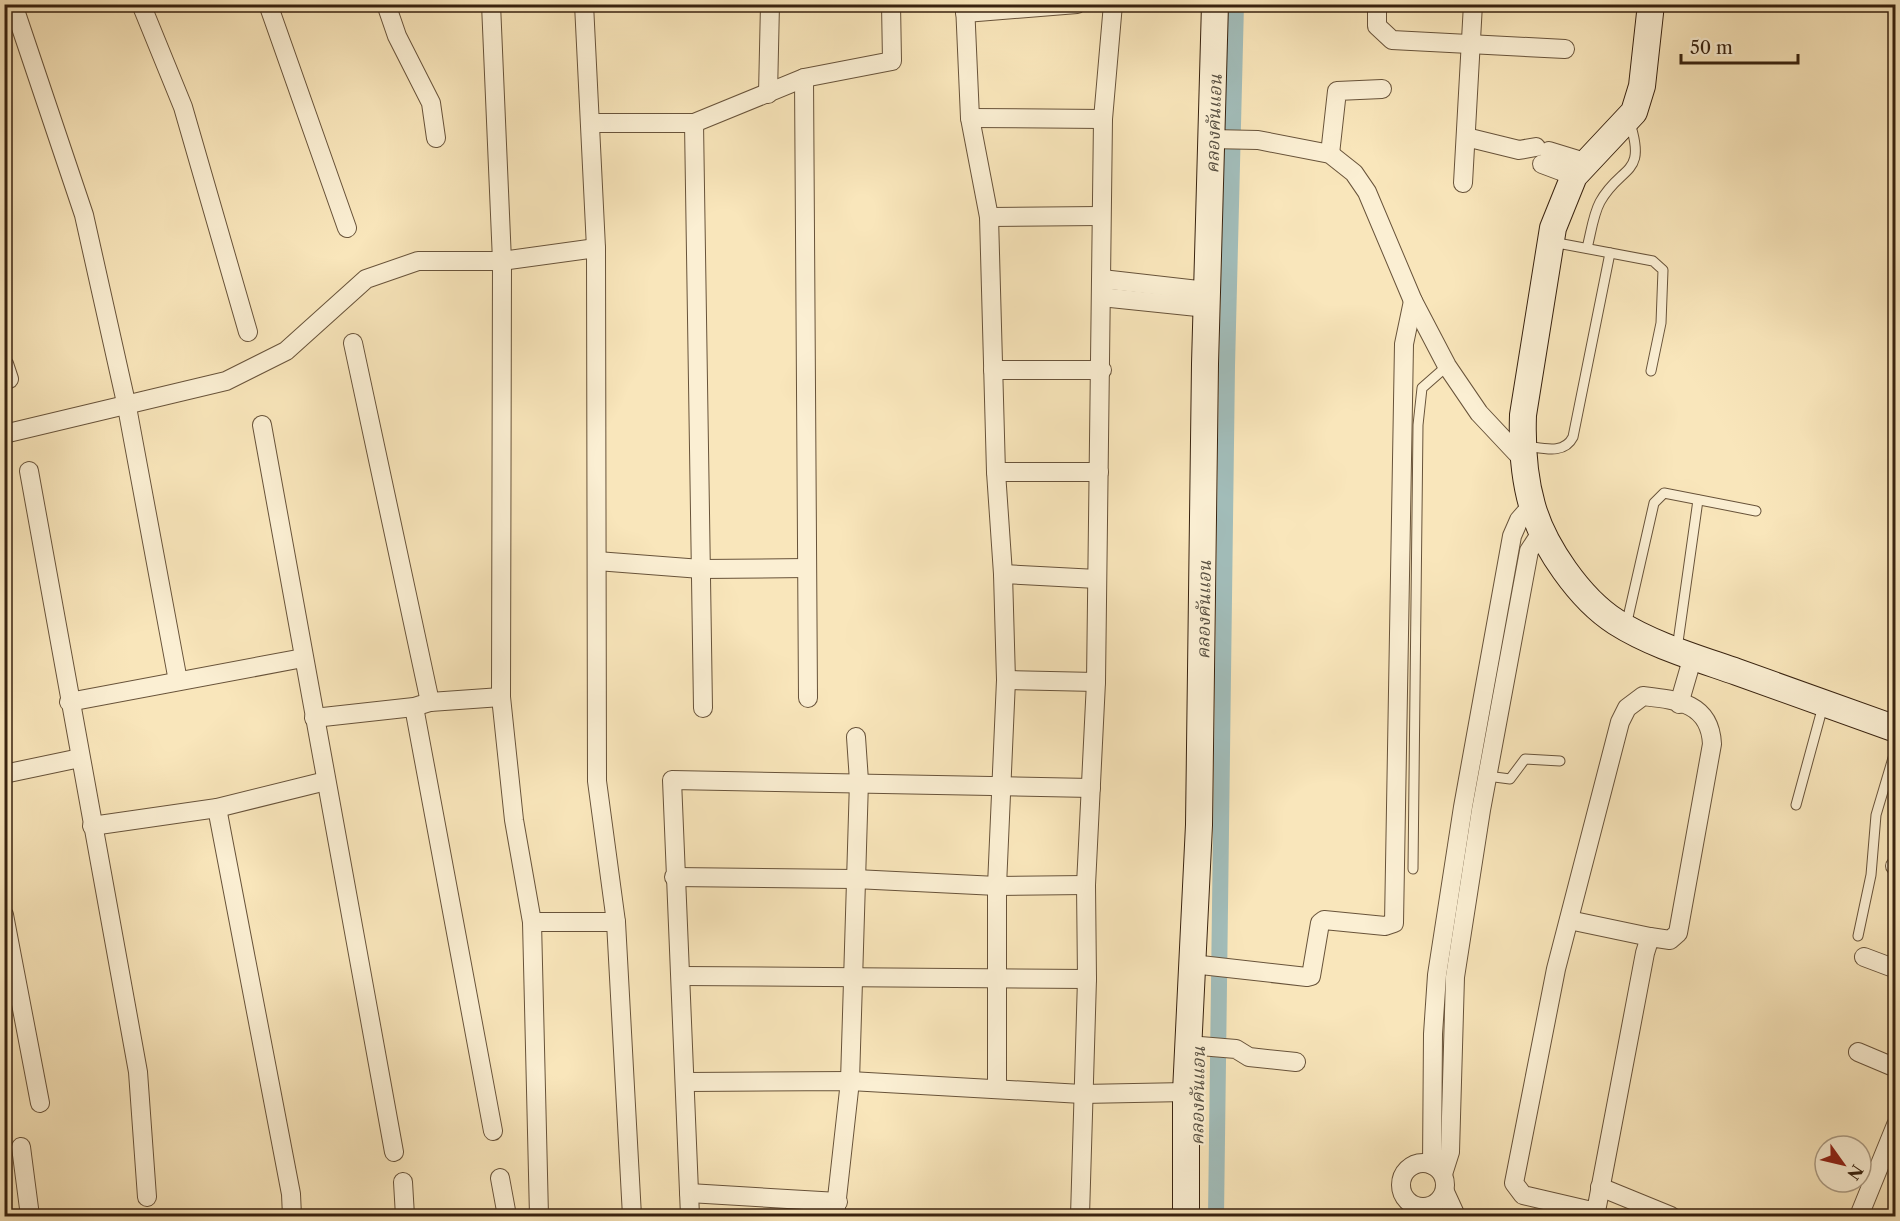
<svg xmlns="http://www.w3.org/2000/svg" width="1900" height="1221" viewBox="0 0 1900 1221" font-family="'Libre Caslon Text','Noto Serif Thai',serif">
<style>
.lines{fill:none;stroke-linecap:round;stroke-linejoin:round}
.canal{stroke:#a2bdba;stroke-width:16}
.lane-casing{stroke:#68533a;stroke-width:11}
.street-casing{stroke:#68533a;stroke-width:20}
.secondary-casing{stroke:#38220f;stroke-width:28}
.lane{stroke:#fbefd3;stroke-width:9}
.street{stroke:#fbefd3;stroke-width:18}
.secondary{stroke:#fbefd3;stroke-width:26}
.labels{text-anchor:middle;stroke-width:4.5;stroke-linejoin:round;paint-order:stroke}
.water-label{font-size:18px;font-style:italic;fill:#585042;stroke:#fbefd3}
</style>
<rect width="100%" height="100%" fill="#f9e6bb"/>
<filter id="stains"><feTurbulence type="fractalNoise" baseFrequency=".00333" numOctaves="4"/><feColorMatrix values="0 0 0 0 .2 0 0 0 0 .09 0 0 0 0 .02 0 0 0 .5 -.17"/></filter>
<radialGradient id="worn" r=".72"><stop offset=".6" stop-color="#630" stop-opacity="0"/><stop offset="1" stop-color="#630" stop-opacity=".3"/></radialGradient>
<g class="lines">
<path class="canal" d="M 1216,1216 L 1227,366 L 1236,4"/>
<defs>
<g id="lane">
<path d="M 1552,242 L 1653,261 L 1663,270 L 1661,323 L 1651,371"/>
<path d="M 1587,248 C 1591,233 1593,215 1600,202 C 1621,164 1648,177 1629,120"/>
<path d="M 1526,446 C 1543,448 1564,455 1573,437 L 1610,253"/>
<path d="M 1626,626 L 1654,503 L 1664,493 L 1756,511"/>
<path d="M 1677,649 L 1698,500"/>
<path d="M 1487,776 L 1510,779 L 1525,759 L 1560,761"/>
<path d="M 1796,805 L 1823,706"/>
<path d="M 1413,869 L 1418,425 L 1422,388 L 1447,366"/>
<path d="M 1858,936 L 1871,875 L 1876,815 L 1896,748"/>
</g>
<g id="street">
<path d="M 13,4 L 84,215 L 127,407 L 178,681"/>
<path d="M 141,4 L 183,107 L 248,332"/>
<path d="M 268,4 L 347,228"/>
<path d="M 386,4 L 397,36 L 431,103 L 436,138"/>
<path d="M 491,4 L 502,261 L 501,697 L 514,820 L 532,922 L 539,1216"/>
<path d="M 584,4 L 596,248 L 597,781 L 616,922 L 632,1216"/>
<path d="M 965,4 L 970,118 L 989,217 L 996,472 L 1003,574 L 1006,680 L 997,886 L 997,1088"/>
<path d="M 1377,4 L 1377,26 L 1392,40 L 1565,49"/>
<path d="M 965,13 L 1077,4"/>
<path d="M 804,78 L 808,698"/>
<path d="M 768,94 L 770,4"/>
<path d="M 970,118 L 1103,119"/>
<path d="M 590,123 L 694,123 L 804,78 L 892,61 L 891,4"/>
<path d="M 694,123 L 703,708"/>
<path d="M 1466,137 L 1519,150 L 1536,147"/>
<path d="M 1211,139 L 1258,140 L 1330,154 L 1354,173 L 1367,192 L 1413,301 L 1447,366 L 1479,413 L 1525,462"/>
<path d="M 1549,151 L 1585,162"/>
<path d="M 1330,154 L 1337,91 L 1382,89"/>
<path d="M 1542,164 L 1574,176"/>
<path d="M 1463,183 L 1473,4"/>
<path d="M 989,217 L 1100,216"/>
<path d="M 1102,279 L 1207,291"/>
<path d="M 1101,297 L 1207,308"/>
<path d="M 353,343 L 430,702"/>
<path d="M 4,364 L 9,379"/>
<path d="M 993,370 L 1102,370"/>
<path d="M 262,425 L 394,1152"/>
<path d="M 4,434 L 226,381 L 286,351 L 366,279 L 418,261 L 502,261 L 596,248"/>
<path d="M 29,471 L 138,1072 L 147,1197"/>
<path d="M 996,472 L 1099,472"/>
<path d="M 597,561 L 701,569 L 807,568"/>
<path d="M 1003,574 L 1097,579"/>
<path d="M 1006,680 L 1096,682"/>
<path d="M 69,702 L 303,658"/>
<path d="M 1679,704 L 1693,656"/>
<path d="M 414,707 L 493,1131"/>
<path d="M 314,718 L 414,707 L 430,702 L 501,697"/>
<path d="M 4,774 L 80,758"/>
<path d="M 217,808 L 291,1194 L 292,1216"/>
<path d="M 92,826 L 217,808 L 326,781"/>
<path d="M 1895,866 L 1896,866"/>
<path d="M 674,877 L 855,879 L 997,886 L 1086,885"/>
<path d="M 4,915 L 40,1103"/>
<path d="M 1569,920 L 1650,937"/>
<path d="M 532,922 L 616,922"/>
<path d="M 1864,957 L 1896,969"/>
<path d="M 1192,964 L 1307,977 L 1311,976 L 1320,923 L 1324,920 L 1385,926 L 1394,923 L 1404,344 L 1413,301"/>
<path d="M 682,976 L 1087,979"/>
<path d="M 1188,1045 L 1236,1049 L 1249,1057 L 1296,1062"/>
<path d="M 1858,1052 L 1896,1068"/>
<path d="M 686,1082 L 850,1081 L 1082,1094 L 1186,1092"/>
<path d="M 21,1147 L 30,1216"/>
<circle cx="1423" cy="1185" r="22"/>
<path d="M 1432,1165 L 1433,1034 L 1437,975 L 1463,807 L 1512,536 L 1519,520 L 1532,505"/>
<path d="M 1443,1174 L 1450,1152 L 1455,977 L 1481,810 L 1529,551 L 1542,531"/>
<path d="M 500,1178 L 507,1216"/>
<path d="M 403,1182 L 405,1216"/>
<path d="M 1600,1187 L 1671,1216"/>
<path d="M 1445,1192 L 1456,1216"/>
<path d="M 689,1193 L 838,1202"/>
<path d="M 690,1216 L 672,780 L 1091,788"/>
<path d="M 835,1216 L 850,1081 L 859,781 L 856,737"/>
<path d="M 1080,1216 L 1087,979 L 1086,885 L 1096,682 L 1103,119 L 1113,4"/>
<path d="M 1595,1216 L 1598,1201 L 1645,953 L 1650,937 L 1670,940 L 1678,933 L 1712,744 C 1710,703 1678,700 1643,696 L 1627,708 L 1620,722 L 1556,969 L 1514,1183 L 1523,1195 L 1596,1212"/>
<path d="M 1859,1216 L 1896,1125"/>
</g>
<g id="secondary">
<path d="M 1651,4 L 1642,86 L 1634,112 L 1574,176 L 1553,228 L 1523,415 C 1522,445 1524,477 1532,505 C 1543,546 1580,599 1616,622 C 1652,645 1697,658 1737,672 C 1790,691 1843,710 1896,729"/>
<path d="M 1186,1216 L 1186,1092 L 1199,825 L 1205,364 L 1215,4"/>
</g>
</defs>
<use href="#lane" class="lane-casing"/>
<use href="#street" class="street-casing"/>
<use href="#secondary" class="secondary-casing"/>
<use href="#lane" class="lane"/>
<use href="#street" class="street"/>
<use href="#secondary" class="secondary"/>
</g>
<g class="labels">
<g class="water-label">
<text transform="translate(1214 124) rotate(-88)" y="6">คลองคันแอน</text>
<text transform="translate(1204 610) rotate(-89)" y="6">คลองคันแอน</text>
<text transform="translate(1198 1096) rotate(-89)" y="6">คลองคันแอน</text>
</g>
</g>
<rect width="1900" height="1221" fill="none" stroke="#f9e6bb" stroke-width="24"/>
<rect x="6" y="6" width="1888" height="1209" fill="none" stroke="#38220f" stroke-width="3"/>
<rect x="12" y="12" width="1876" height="1197" fill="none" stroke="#38220f" stroke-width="1.5"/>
<g transform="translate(1843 1164) rotate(124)"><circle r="28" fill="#fbefd3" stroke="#ad9d85" stroke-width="1.5"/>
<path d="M0-4.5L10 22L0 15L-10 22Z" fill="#8f2418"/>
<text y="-9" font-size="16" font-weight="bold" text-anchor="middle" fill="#38220f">N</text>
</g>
<path d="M1681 54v9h117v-9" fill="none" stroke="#38220f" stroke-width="3"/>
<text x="1690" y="54" font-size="18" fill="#38220f" stroke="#fbefd3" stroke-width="4.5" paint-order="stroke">50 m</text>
<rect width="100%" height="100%" filter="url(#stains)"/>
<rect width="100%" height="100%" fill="url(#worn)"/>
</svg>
